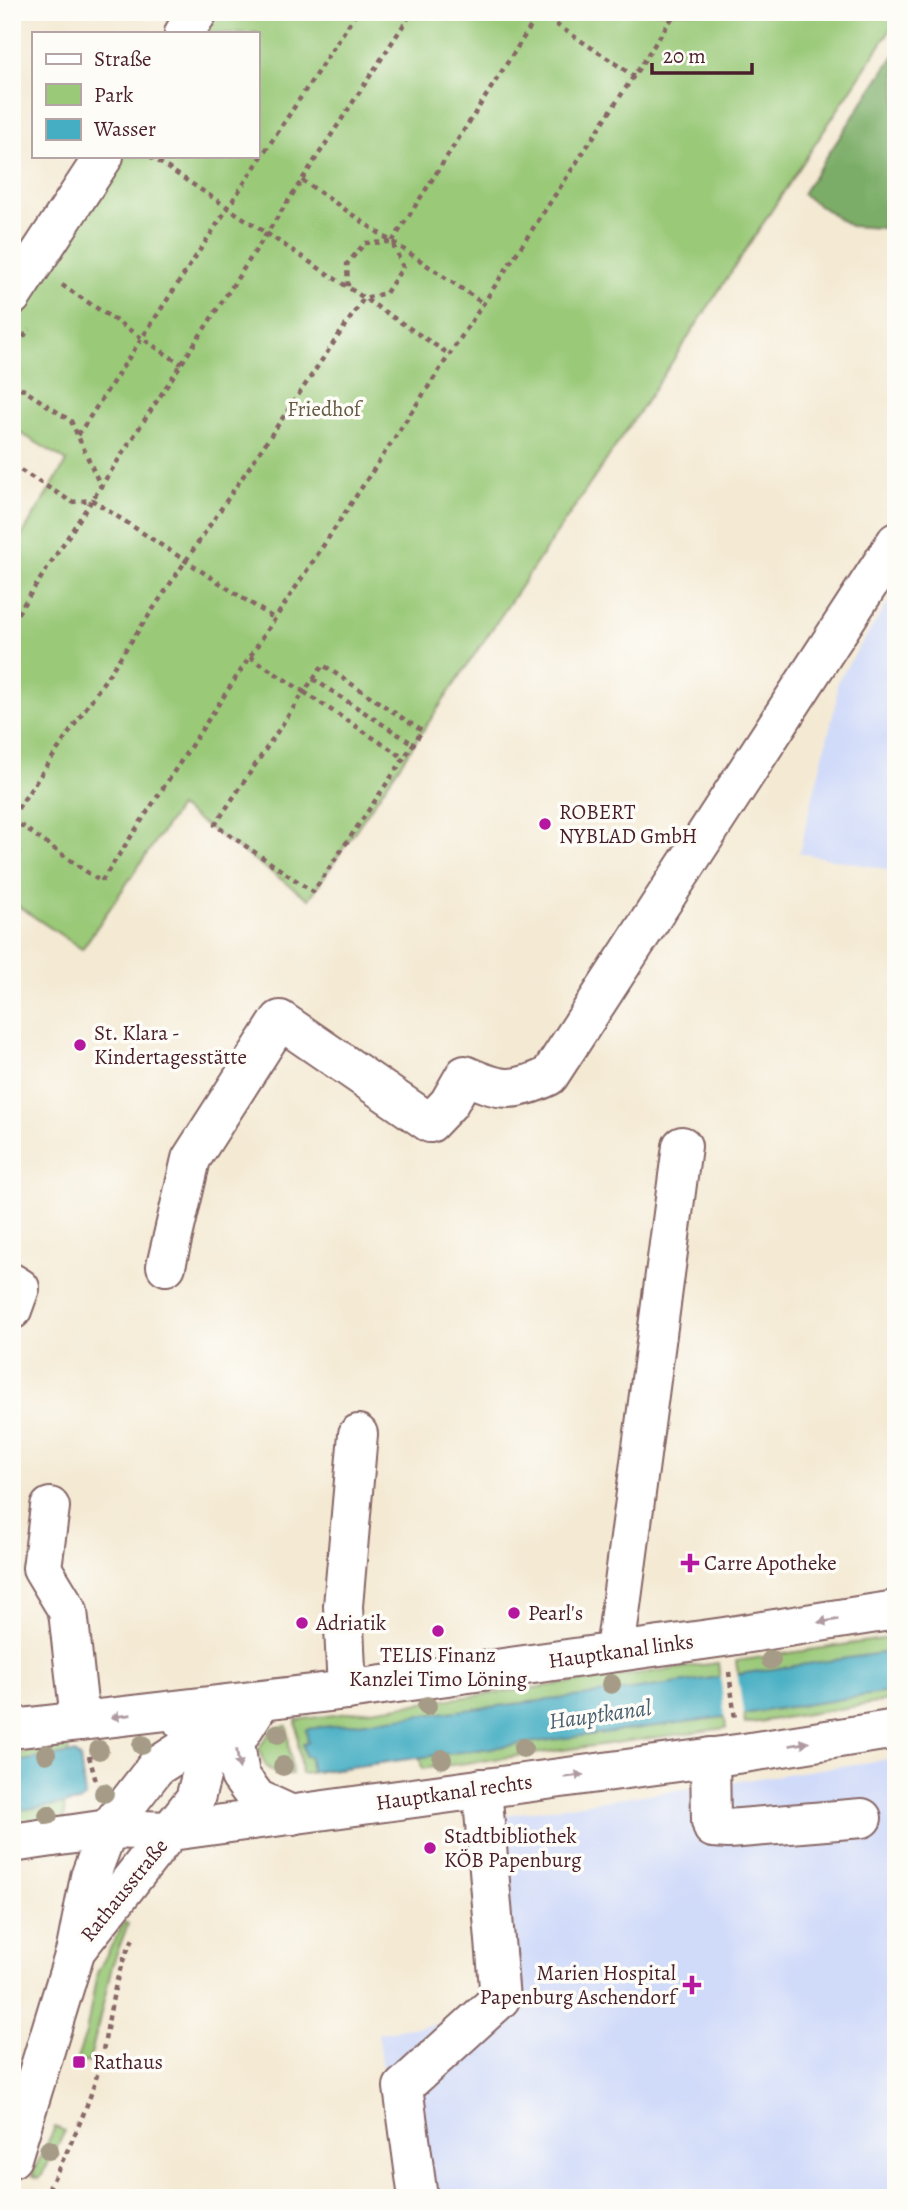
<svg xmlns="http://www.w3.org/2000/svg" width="908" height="2210" viewBox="0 0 908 2210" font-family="Alegreya,serif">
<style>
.built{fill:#d0daf9}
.green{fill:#9ac978;stroke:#727452;stroke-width:2}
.forest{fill:#7bad68;stroke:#62664a;stroke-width:2}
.water{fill:#45aec3;stroke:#486677;stroke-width:2}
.pier{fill:#f4ead4}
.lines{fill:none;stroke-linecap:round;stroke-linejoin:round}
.minor-casing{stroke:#866666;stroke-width:42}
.path{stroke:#866666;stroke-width:4.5;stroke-dasharray:5 5;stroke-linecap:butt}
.minor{stroke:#fff;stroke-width:38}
.tree{fill:#a69b86}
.oneway{fill:#ae9aa0}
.poi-dot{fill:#b5179e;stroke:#fdfcf7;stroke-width:2.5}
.labels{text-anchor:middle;stroke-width:7;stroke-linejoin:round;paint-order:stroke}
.park-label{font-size:21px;fill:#665a46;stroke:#fdfcf7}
.poi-label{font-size:21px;fill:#4a1f2b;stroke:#fdfcf7;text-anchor:start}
.street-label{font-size:21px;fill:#4a1f2b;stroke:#fdfcf7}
.water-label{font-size:23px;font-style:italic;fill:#485f6f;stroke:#fdfcf7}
</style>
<rect width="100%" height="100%" fill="#fdfcf7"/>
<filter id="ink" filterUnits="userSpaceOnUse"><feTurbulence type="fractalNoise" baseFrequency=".0143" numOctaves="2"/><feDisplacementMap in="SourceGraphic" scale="14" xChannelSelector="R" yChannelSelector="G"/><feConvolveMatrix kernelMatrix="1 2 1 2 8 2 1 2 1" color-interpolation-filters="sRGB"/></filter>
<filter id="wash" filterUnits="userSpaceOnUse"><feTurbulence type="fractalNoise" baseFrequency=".00686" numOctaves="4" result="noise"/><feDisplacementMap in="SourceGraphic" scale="28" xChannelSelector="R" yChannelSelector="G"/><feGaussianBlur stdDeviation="1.57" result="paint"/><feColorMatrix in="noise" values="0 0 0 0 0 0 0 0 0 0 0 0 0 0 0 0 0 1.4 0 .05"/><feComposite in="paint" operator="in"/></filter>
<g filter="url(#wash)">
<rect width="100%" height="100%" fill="#f4ead4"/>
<g class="built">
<path d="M 896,590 L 896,871 L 799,853 L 836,703 L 837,682 Z"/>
<path d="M 896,1758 L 896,2198 L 402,2198 L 378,2033 L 490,2016 L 472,1820 Z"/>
</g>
<g class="green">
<path d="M 215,12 L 896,12 L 896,21 L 647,400 L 309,899 L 179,807 L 82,949 L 12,902 L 12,859 L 20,846 L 12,840 L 12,552 L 67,461 L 12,428 L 12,324 L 121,156 L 257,156 L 257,33 L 201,33 Z"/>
<path d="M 896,1637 L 896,1700 L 745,1724 L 736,1661 Z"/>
<path d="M 718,1663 L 726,1728 L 422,1769 L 420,1757 L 301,1774 L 296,1720 Z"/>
<path d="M 287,1726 L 292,1774 C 272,1776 263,1768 259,1748 L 273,1728 Z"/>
<path d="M 68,1747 L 69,1754 L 75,1753 L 80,1759 L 85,1797 L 79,1802 L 64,1804 L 65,1818 L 12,1825 L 12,1754 Z"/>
<path d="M 124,1922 L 128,1924 L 112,1966 L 89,2063 L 77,2059 L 86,2033 L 97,1973 Z"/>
<path d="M 55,2127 L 65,2131 L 42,2175 L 38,2178 L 32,2175 Z"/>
</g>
<path class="forest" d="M 896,52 L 896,229 L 850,226 L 802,194 Z"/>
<g class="water">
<path d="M 896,1651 L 896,1691 L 724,1717 L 311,1772 L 310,1757 L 305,1756 L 303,1744 L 308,1743 L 306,1729 L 631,1690 Z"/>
<path d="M 75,1753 L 80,1759 L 85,1797 L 79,1802 L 12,1811 L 12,1762 Z"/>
</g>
<path class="pier" d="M 737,1671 L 744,1718 L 725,1720 L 720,1673 Z"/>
</g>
<g filter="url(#ink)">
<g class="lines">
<defs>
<g id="minor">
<path d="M 184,33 L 198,12"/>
<path d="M 12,296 L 104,156"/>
<path d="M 166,1266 L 191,1159 L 280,1020 L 430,1123 L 449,1103 L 465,1075 C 500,1091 514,1093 549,1076 L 896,542"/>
<path d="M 12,1283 L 20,1288 L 12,1310"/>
<path d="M 50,1507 L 42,1568 L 68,1611 L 80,1721"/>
<path d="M 615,1651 L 682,1146"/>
<path d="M 347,1690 L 343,1606 L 358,1434"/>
<path d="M 259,1704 L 235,1742 L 240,1776 L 257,1799 L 292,1815"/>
<path d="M 12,1729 L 347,1690 L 724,1637 L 896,1610"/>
<path d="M 710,1757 L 711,1821 L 713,1828 L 728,1829 L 862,1818"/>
<path d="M 12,1843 L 108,1829 L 171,1831 L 744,1753 L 896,1729"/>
<path d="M 79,1946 L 195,1799 L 205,1761 L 199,1740 L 183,1722"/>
<path d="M 12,2158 L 76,1949 L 90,1877 L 108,1829 L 156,1767 L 254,1704"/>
<path d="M 418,2198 L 403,2087 L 500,1999 L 482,1788"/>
</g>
</defs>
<use href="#minor" class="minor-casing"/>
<g class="path">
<path d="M 539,13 L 634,76"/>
<path d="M 235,21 L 240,12"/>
<path d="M 150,156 L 450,355"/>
<path d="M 302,180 L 392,242 L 540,12"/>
<path d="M 393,242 L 484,304"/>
<path d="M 62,285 L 181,364"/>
<path d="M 12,354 L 29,329"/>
<path d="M 12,382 L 71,421 L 101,487"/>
<path d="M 78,435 L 357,12"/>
<path d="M 12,465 L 72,502 L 92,500 L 275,619"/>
<path d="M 12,622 L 412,12"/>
<path d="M 250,657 L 304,692 L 323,665 L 422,731 L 404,758"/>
<path d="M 313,679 L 413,744"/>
<path d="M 304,692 L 404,758 L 313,892 L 215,825 Z"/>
<path d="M 12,817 L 364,298 L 386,293 L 403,267 L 392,242 L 365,243 L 347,264 L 348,287"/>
<path d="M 12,819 L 101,882 L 676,12"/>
<path d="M 729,1672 L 735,1719"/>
<path d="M 89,1756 L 97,1785"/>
<path d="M 44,2198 C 66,2154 88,2111 100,2064 C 110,2022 112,1977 133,1939"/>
</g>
<use href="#minor" class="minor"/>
</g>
<g class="tree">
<circle cx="771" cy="1660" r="10"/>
<circle cx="611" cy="1684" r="10"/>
<circle cx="427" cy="1706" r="10"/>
<circle cx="278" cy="1734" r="10"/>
<circle cx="142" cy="1745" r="10"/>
<circle cx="523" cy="1748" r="10"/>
<circle cx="99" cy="1750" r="10"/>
<circle cx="46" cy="1754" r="10"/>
<circle cx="442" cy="1759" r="10"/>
<circle cx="283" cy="1766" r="10"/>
<circle cx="104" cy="1793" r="10"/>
<circle cx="48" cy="1815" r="10"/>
<circle cx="49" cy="2150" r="10"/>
</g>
<defs><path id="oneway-solid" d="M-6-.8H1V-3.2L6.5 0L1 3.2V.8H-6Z" transform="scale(1.75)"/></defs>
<g class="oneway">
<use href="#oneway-solid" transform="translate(828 1621) rotate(171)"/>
<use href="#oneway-solid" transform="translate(121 1716) rotate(173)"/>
<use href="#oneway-solid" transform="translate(799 1744) rotate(-9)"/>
<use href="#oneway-solid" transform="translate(238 1759) rotate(82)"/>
<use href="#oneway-solid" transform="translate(574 1776) rotate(-8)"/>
</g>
</g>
<g class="poi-dot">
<circle cx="545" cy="824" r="7"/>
<circle cx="80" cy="1045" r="7"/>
<path d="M686.5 1552.5h7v7h7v7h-7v7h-7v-7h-7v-7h7z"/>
<circle cx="514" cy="1613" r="7"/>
<circle cx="302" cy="1623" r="7"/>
<circle cx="438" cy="1631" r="7"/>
<circle cx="430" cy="1848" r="7"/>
<path d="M688.5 1974.5h7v7h7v7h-7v7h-7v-7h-7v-7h7z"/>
<rect x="72" y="2055" width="14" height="14" rx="3.5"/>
</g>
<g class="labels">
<g class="park-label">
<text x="324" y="416">Friedhof</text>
</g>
<g class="poi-label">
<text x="559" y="819">ROBERT<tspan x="559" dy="24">NYBLAD GmbH</tspan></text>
<text x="94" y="1040">St. Klara -<tspan x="94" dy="24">Kindertagesstätte</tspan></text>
<text x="704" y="1570">Carre Apotheke</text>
<text x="528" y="1620">Pearl's</text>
<text x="316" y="1630">Adriatik</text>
<text x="438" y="1662" text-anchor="middle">TELIS Finanz<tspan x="438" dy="24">Kanzlei Timo Löning</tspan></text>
<text x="444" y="1843">Stadtbibliothek<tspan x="444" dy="24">KÖB Papenburg</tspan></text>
<text x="676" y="1980" text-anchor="end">Marien Hospital<tspan x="676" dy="24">Papenburg Aschendorf</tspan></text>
<text x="93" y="2069">Rathaus</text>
</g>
<g class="street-label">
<text transform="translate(621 1651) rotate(-8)" y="7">Hauptkanal links</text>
<text transform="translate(454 1792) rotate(-8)" y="7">Hauptkanal rechts</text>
<text transform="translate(124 1890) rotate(-51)" y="7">Rathausstraße</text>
</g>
<g class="water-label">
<text transform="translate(600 1714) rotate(-8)" y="8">Hauptkanal</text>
</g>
</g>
<rect width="908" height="2210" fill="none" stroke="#fdfcf7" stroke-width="42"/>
<rect x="32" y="32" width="228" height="126" fill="#fdfcf7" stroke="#b5a4a5" stroke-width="2"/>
<rect x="46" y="54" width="35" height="10" fill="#ffffff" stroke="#b5a4a5" stroke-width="2"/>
<text x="94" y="66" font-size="21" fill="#4a1f2b">Straße</text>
<rect x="46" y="84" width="35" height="21" fill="#9ac978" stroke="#b5a4a5" stroke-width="2"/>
<text x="94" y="102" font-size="21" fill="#4a1f2b">Park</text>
<rect x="46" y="119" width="35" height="21" fill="#45aec3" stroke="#b5a4a5" stroke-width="2"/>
<text x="94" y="136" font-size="21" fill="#4a1f2b">Wasser</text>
<path d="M652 63v10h100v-10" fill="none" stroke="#4a1f2b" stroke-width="3.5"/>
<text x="663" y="63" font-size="21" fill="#4a1f2b" stroke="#fdfcf7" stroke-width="5" paint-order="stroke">20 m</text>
</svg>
